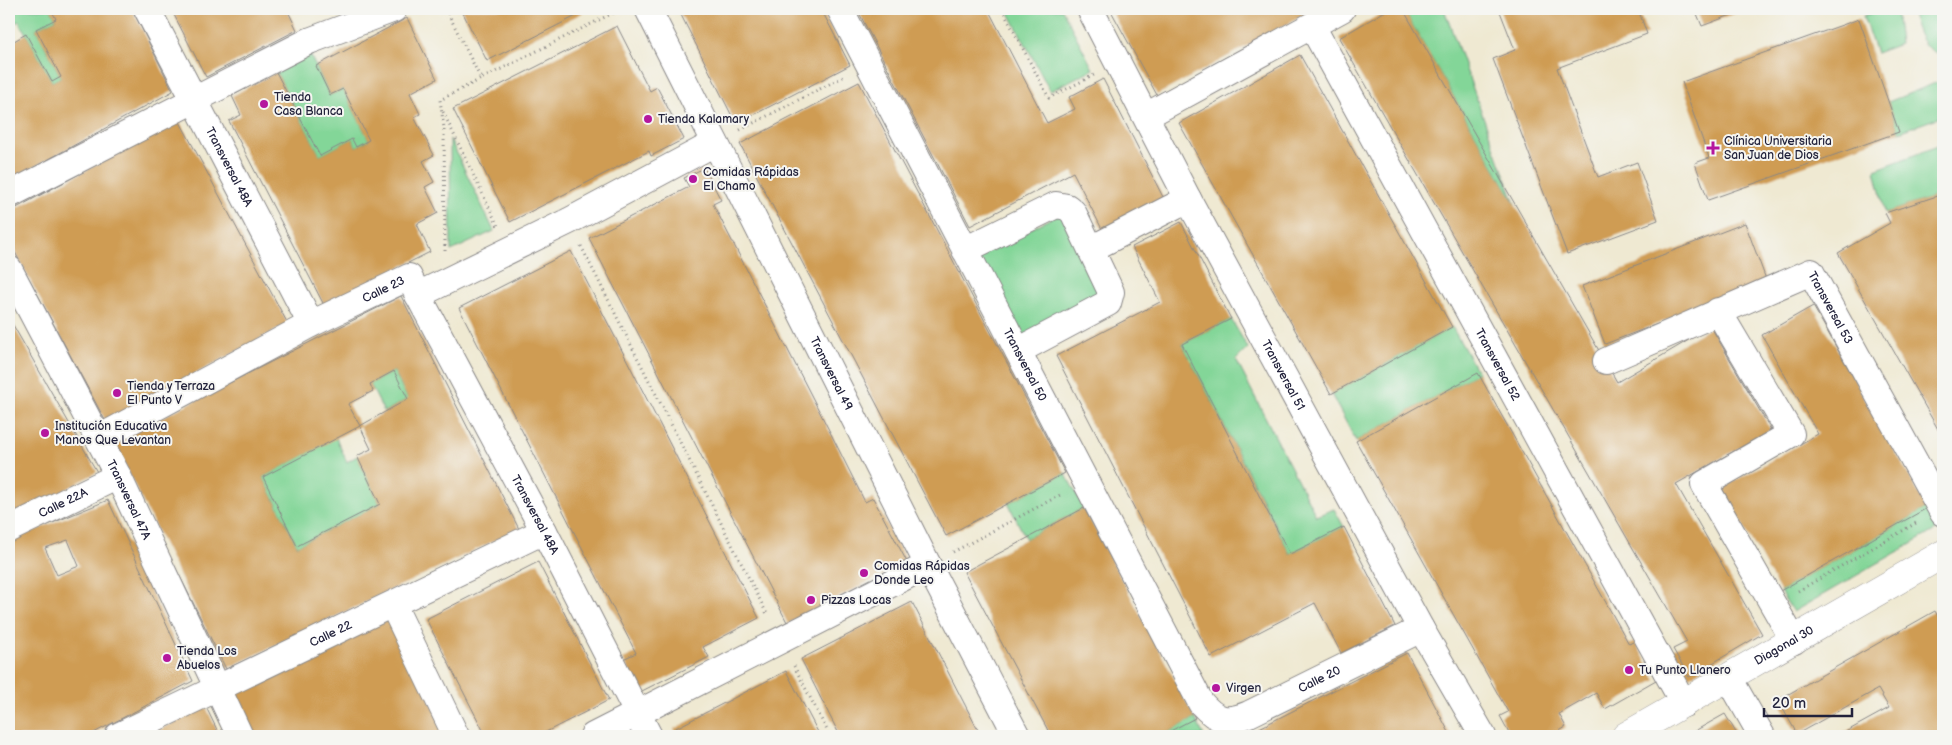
<svg xmlns="http://www.w3.org/2000/svg" width="1952" height="745" viewBox="0 0 1952 745" font-family="'Balsamiq Sans',sans-serif">
<style>
.green{fill:#83d698;stroke:#527c6a}
.building{fill:#cf9c53;fill-rule:evenodd}
.lines{fill:none;stroke-linecap:round;stroke-linejoin:round}
.minor-casing{stroke:#888686;stroke-width:28}
.tertiary-casing{stroke:#888686;stroke-width:29}
.path{stroke:#888686;stroke-width:3;stroke-dasharray:1 4;stroke-linecap:butt}
.minor{stroke:#fff;stroke-width:26}
.tertiary{stroke:#fff;stroke-width:28}
.poi-dot{fill:#b5179e;stroke:#f6f6f2;stroke-width:2}
.labels{text-anchor:middle;stroke-width:4;stroke-linejoin:round;paint-order:stroke}
.poi-label{font-size:12px;fill:#22223b;stroke:#f6f6f2;text-anchor:start}
.street-label{font-size:12px;fill:#22223b;stroke:#f6f6f2}
</style>
<rect width="100%" height="100%" fill="#f6f6f2"/>
<filter id="ink" filterUnits="userSpaceOnUse"><feTurbulence type="fractalNoise" baseFrequency=".02" numOctaves="2"/><feDisplacementMap in="SourceGraphic" scale="10" xChannelSelector="R" yChannelSelector="G"/><feConvolveMatrix kernelMatrix="1 2 1 2 8 2 1 2 1" color-interpolation-filters="sRGB"/></filter>
<filter id="wash" filterUnits="userSpaceOnUse"><feTurbulence type="fractalNoise" baseFrequency=".0096" numOctaves="4" result="noise"/><feDisplacementMap in="SourceGraphic" scale="20" xChannelSelector="R" yChannelSelector="G"/><feGaussianBlur stdDeviation="1.12" result="paint"/><feColorMatrix in="noise" values="0 0 0 0 0 0 0 0 0 0 0 0 0 0 0 0 0 1.4 0 .05"/><feComposite in="paint" operator="in"/></filter>
<g filter="url(#wash)">
<rect width="100%" height="100%" fill="#efe9d2"/>
<g class="green">
<path d="M 9,9 L 51,9 L 56,19 L 36,29 L 61,77 L 52,82 L 19,21 L 9,26 Z"/>
<path d="M 1007,9 L 1062,9 L 1093,69 L 1050,91 Z"/>
<path d="M 1403,9 L 1444,9 L 1515,204 L 1502,181 Z"/>
<path d="M 1883,9 L 1896,9 L 1900,44 L 1876,53 L 1863,16 Z"/>
<path d="M 1910,9 L 1943,9 L 1943,55 C 1919,49 1918,30 1910,9 Z"/>
<path d="M 310,55 L 330,95 L 343,89 L 369,140 L 356,147 L 352,139 L 320,156 L 276,72 Z"/>
<path d="M 1943,80 L 1943,116 L 1899,132 L 1888,102 Z"/>
<path d="M 450,139 L 494,231 L 451,251 Z"/>
<path d="M 1943,144 L 1943,194 L 1885,213 L 1875,170 Z"/>
<path d="M 1061,213 L 1105,300 L 1023,342 L 978,256 Z"/>
<path d="M 1231,319 L 1248,348 L 1236,360 L 1316,516 L 1334,509 L 1344,527 L 1290,554 L 1182,344 Z"/>
<path d="M 1452,327 L 1478,373 L 1356,441 L 1331,394 Z"/>
<path d="M 394,371 L 408,399 L 384,412 L 370,384 Z"/>
<path d="M 336,438 L 347,462 L 357,456 L 380,504 L 297,546 L 263,477 Z"/>
<path d="M 1065,473 L 1084,508 L 1026,539 L 1008,503 Z"/>
<path d="M 1927,508 L 1939,528 L 1793,612 L 1780,591 Z"/>
<path d="M 1195,718 L 1204,736 L 1161,736 Z"/>
</g>
<g id="blocks">
<g class="building">
<path d="M 51,9 L 132,9 L 173,91 L 9,181 L 9,44 L 26,34 L 52,82 L 61,77 L 36,29 L 56,19 Z"/>
<path d="M 171,9 L 287,9 L 297,30 L 206,77 Z"/>
<path d="M 461,9 L 590,9 L 487,61 Z"/>
<path d="M 678,9 L 821,9 L 850,65 L 736,124 Z"/>
<path d="M 857,9 L 988,9 L 1047,123 L 1075,109 L 1069,97 L 1103,79 L 1165,201 L 1104,233 L 1073,172 L 970,226 Z"/>
<path d="M 1110,9 L 1315,9 L 1157,95 Z"/>
<path d="M 1389,9 L 1403,9 L 1617,382 L 1711,327 L 1771,430 L 1676,484 L 1762,634 L 1689,677 L 1673,649 L 1687,642 L 1339,38 Z"/>
<path d="M 1499,9 L 1638,9 L 1647,34 L 1557,68 L 1598,177 L 1637,162 L 1658,220 L 1567,254 L 1493,59 L 1515,50 Z"/>
<path d="M 1695,9 L 1747,9 L 1702,26 Z"/>
<path d="M 407,18 L 437,79 L 410,93 L 420,114 L 414,117 L 434,155 L 423,161 L 434,182 L 425,187 L 438,213 L 417,224 L 430,252 L 324,305 L 229,121 L 241,115 L 232,96 L 276,72 L 320,156 L 352,139 L 356,147 L 369,140 L 343,89 L 330,95 L 316,66 Z"/>
<path d="M 1859,19 L 1899,132 L 1708,200 L 1695,163 L 1709,158 L 1682,82 Z"/>
<path d="M 617,26 L 650,91 L 657,87 L 684,139 L 651,156 L 649,151 L 510,222 L 453,109 Z"/>
<path d="M 1300,55 L 1452,327 L 1331,394 L 1179,123 Z"/>
<path d="M 859,82 L 1065,473 L 946,536 L 740,144 Z"/>
<path d="M 179,120 L 288,324 L 106,422 L 9,241 L 9,212 Z"/>
<path d="M 704,168 L 721,200 L 713,204 L 831,434 L 865,502 L 873,498 L 907,562 L 788,624 L 589,238 L 689,187 L 684,178 Z"/>
<path d="M 1943,194 L 1943,438 L 1838,253 L 1890,223 L 1885,213 Z"/>
<path d="M 1181,222 L 1231,319 L 1182,344 L 1266,509 L 1290,554 L 1344,527 L 1395,626 L 1341,653 L 1315,603 L 1211,657 L 1056,356 L 1160,302 L 1132,247 Z"/>
<path d="M 1745,223 L 1767,282 L 1605,344 L 1582,286 Z"/>
<path d="M 571,251 L 759,618 L 703,647 L 709,657 L 640,692 L 623,659 L 636,653 L 459,308 Z"/>
<path d="M 401,296 L 519,529 L 226,669 L 113,442 ZM 394,371 L 408,399 L 360,426 L 348,404 L 373,391 L 370,384 ZM 360,426 L 371,449 L 357,456 L 380,504 L 297,546 L 263,477 Z"/>
<path d="M 1813,306 L 1927,508 L 1780,591 L 1722,488 L 1818,434 L 1762,335 Z"/>
<path d="M 9,318 L 97,472 L 9,522 Z"/>
<path d="M 1478,373 L 1629,644 L 1635,641 L 1656,680 L 1605,709 L 1596,693 L 1589,697 L 1559,714 L 1566,727 L 1551,736 L 1511,736 L 1500,716 L 1508,712 L 1356,441 Z"/>
<path d="M 108,500 L 193,681 L 88,736 L 9,736 L 9,541 ZM 68,540 L 79,566 L 57,575 L 45,548 Z"/>
<path d="M 1084,508 L 1195,718 L 1161,736 L 1051,736 L 964,572 Z"/>
<path d="M 538,562 L 609,700 L 538,736 L 486,736 L 426,619 Z"/>
<path d="M 912,602 L 981,736 L 840,736 L 801,659 Z"/>
<path d="M 1935,611 L 1943,626 L 1943,736 L 1838,736 L 1889,708 L 1878,689 L 1797,734 L 1778,700 Z"/>
<path d="M 390,616 L 448,736 L 253,736 L 233,693 Z"/>
<path d="M 1407,653 L 1451,736 L 1244,736 L 1275,720 Z"/>
<path d="M 786,671 L 820,736 L 678,736 L 674,729 Z"/>
<path d="M 206,707 L 220,736 L 146,736 Z"/>
<path d="M 1725,714 L 1738,736 L 1686,736 L 1693,732 Z"/>
</g>
</g>
</g>
<g filter="url(#ink)">
<use href="#blocks" fill-opacity="0" stroke="#888686" stroke-width="1"/>
<g class="lines">
<defs>
<g id="minor">
<path id="s1" d="M 147,9 L 311,324"/>
<path id="s2" d="M 648,9 L 928,565 L 1017,736"/>
<path id="s3" d="M 840,9 L 1201,703 C 1217,721 1226,723 1249,714 L 1421,629"/>
<path id="s4" d="M 1090,9 L 1188,199 L 1421,629 L 1483,736"/>
<path id="s5" d="M 1312,26 L 1684,704"/>
<path d="M 1146,116 L 1342,9"/>
<path d="M 9,195 L 309,41 L 394,9"/>
<path d="M 1091,249 L 1188,199"/>
<path d="M 965,250 L 1056,205 L 1067,207 L 1073,212 L 1111,292 L 1108,303 L 1018,351"/>
<path id="s6" d="M 9,269 L 118,476 L 240,736"/>
<path id="s7" d="M 418,295 L 544,531 L 649,736"/>
<path d="M 1718,311 L 1791,434 L 1704,484 L 1794,641"/>
<path id="s8" d="M 1606,361 L 1811,272 L 1943,513"/>
<path id="s9" d="M 99,438 L 311,324 L 409,277 L 418,295 L 569,221 L 715,143"/>
<path id="s10" d="M 9,529 L 118,476"/>
<path d="M 393,605 L 456,736"/>
<path d="M 1729,678 L 1762,736"/>
<path id="s11" d="M 118,736 L 544,531"/>
<path d="M 593,736 L 928,565"/>
</g>
<g id="tertiary">
<path id="s12" d="M 1626,736 L 1943,554"/>
</g>
</defs>
<use href="#minor" class="minor-casing"/>
<use href="#tertiary" class="tertiary-casing"/>
<g class="path">
<path d="M 446,9 L 481,79 L 621,9"/>
<path d="M 1002,9 L 1049,98 L 1094,75"/>
<path d="M 443,112 L 498,226"/>
<path d="M 740,130 L 843,77"/>
<path d="M 581,246 L 768,616"/>
<path d="M 445,251 L 444,128 L 440,100 L 481,79"/>
<path d="M 953,552 L 1062,494"/>
<path d="M 1798,591 L 1916,523"/>
<path d="M 794,666 L 830,736"/>
</g>
<use href="#minor" class="minor"/>
<use href="#tertiary" class="tertiary"/>
</g>
</g>
<g class="poi-dot">
<circle cx="264" cy="104" r="5"/>
<circle cx="648" cy="119" r="5"/>
<path d="M1710.5 140.5h5v5h5v5h-5v5h-5v-5h-5v-5h5z"/>
<circle cx="693" cy="179" r="5"/>
<circle cx="117" cy="393" r="5"/>
<circle cx="45" cy="433" r="5"/>
<circle cx="864" cy="573" r="5"/>
<circle cx="811" cy="600" r="5"/>
<circle cx="167" cy="658" r="5"/>
<circle cx="1629" cy="670" r="5"/>
<circle cx="1216" cy="688" r="5"/>
</g>
<g class="labels">
<g class="poi-label">
<text x="274" y="101">Tienda<tspan x="274" dy="14">Casa Blanca</tspan></text>
<text x="658" y="123">Tienda Kalamary</text>
<text x="1724" y="145">Clínica Universitaria<tspan x="1724" dy="14">San Juan de Dios</tspan></text>
<text x="703" y="176">Comidas Rápidas<tspan x="703" dy="14">El Chamo</tspan></text>
<text x="127" y="390">Tienda y Terraza<tspan x="127" dy="14">El Punto V</tspan></text>
<text x="55" y="430">Institución Educativa<tspan x="55" dy="14">Manos Que Levantan</tspan></text>
<text x="874" y="570">Comidas Rápidas<tspan x="874" dy="14">Donde Leo</tspan></text>
<text x="821" y="604">Pizzas Locas</text>
<text x="177" y="655">Tienda Los<tspan x="177" dy="14">Abuelos</tspan></text>
<text x="1639" y="674">Tu Punto Llanero</text>
<text x="1226" y="692">Virgen</text>
</g>
<g class="street-label">
<text dy="4" stroke="none"><textPath href="#s1" startOffset="178">Transversal 48A</textPath></text>
<text dy="4" stroke="none"><textPath href="#s9" startOffset="321">Calle 23</textPath></text>
<text dy="4" stroke="none"><textPath href="#s8" startOffset="264">Transversal 53</textPath></text>
<text dy="4" stroke="none"><textPath href="#s3" startOffset="401">Transversal 50</textPath></text>
<text dy="4" stroke="none"><textPath href="#s5" startOffset="386">Transversal 52</textPath></text>
<text dy="4" stroke="none"><textPath href="#s2" startOffset="408">Transversal 49</textPath></text>
<text dy="4" stroke="none"><textPath href="#s4" startOffset="414">Transversal 51</textPath></text>
<text dy="4" stroke="none"><textPath href="#s6" startOffset="260">Transversal 47A</textPath></text>
<text dy="4" stroke="none"><textPath href="#s10" startOffset="60">Calle 22A</textPath></text>
<text dy="4" stroke="none"><textPath href="#s7" startOffset="249">Transversal 48A</textPath></text>
<text dy="4" stroke="none"><textPath href="#s11" startOffset="236">Calle 22</textPath></text>
<text dy="4" stroke="none"><textPath href="#s12" startOffset="182">Diagonal 30</textPath></text>
<text dy="4" stroke="none"><textPath href="#s3" startOffset="915">Calle 20</textPath></text>
</g>
</g>
<rect width="1952" height="745" fill="none" stroke="#f6f6f2" stroke-width="30"/>
<path d="M1764 708v8h88v-8" fill="none" stroke="#22223b" stroke-width="2.5"/>
<text x="1772" y="708" font-size="15" fill="#22223b" stroke="#f6f6f2" stroke-width="4" paint-order="stroke">20 m</text>
</svg>
